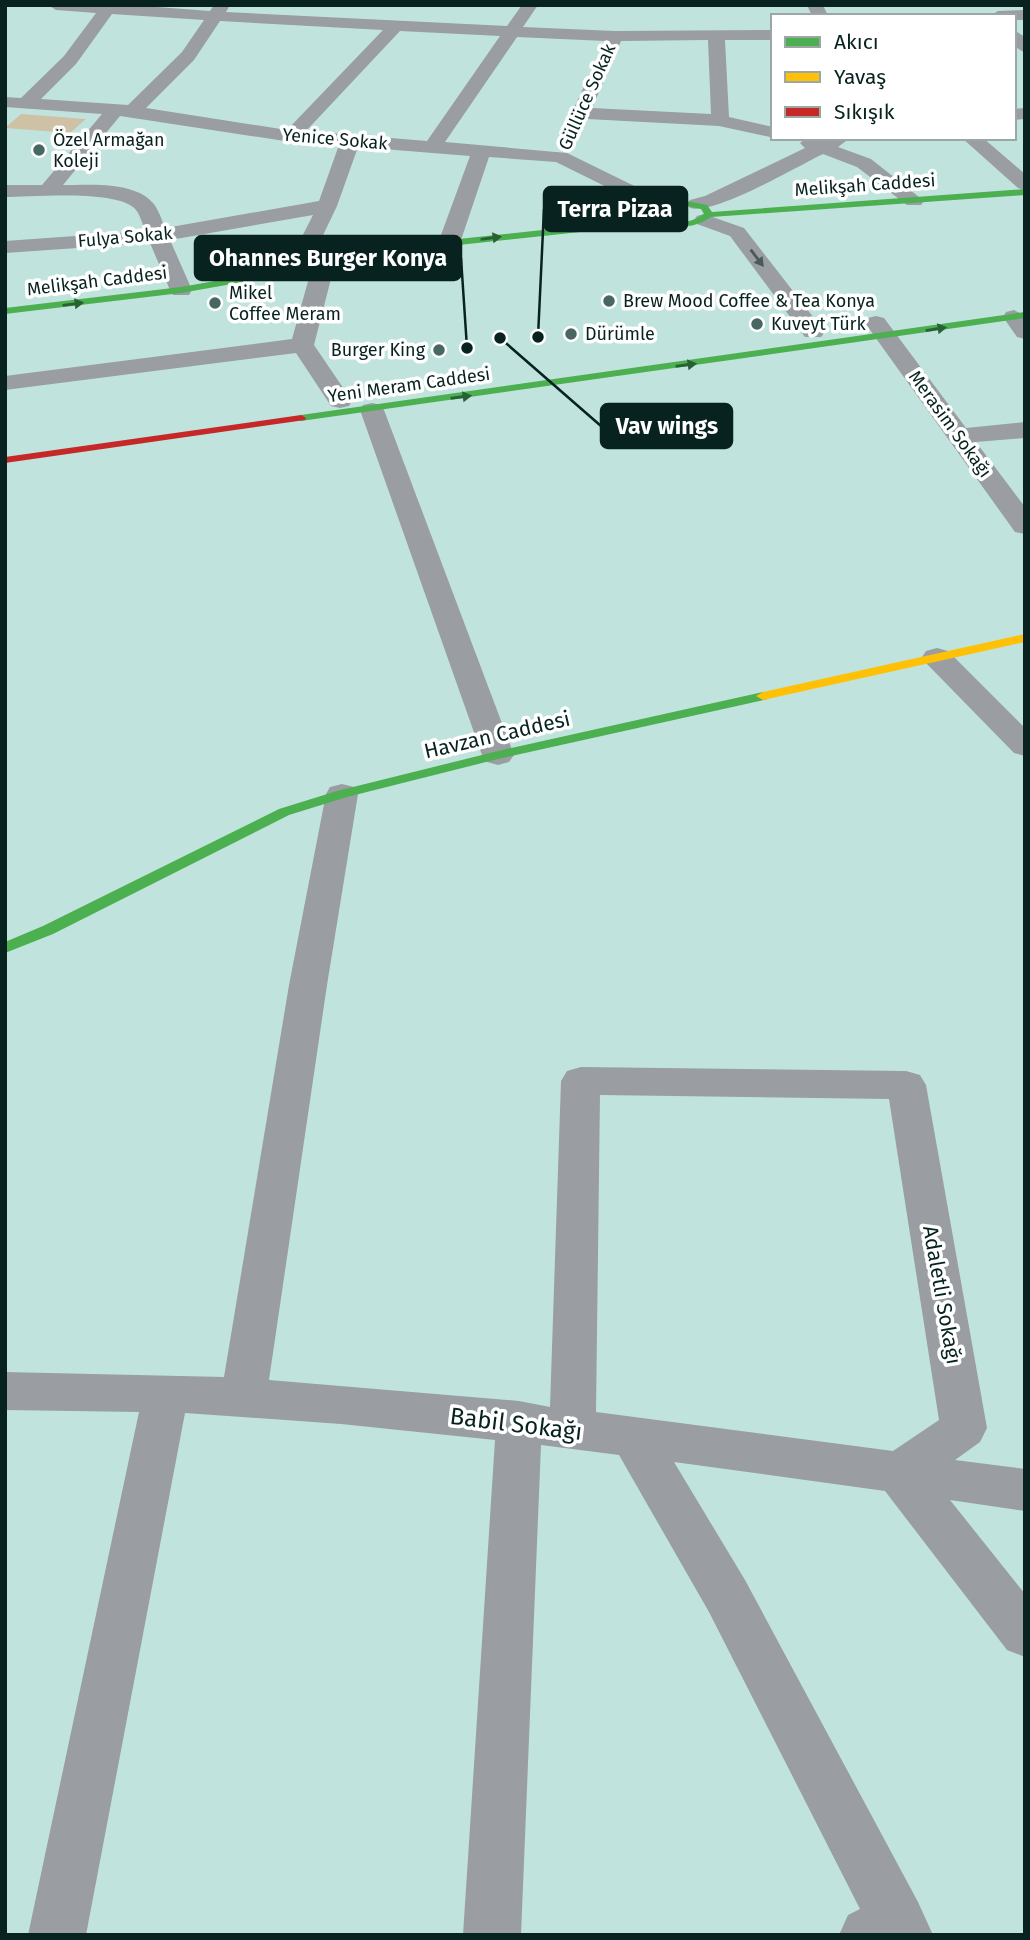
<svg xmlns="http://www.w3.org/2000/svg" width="1030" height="1940" viewBox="0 0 1030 1940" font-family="'Fira Sans',sans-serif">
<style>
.green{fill:#cfc1a5}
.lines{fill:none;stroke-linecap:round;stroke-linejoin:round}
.street{fill:#9a9da2;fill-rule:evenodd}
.fast{fill:#4caf50;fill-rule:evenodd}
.slow{fill:#ffc107;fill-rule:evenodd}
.jam{fill:#c62828;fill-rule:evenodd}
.oneway{fill:#276235}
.oneway2{fill:#4a5a5a}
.poi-dot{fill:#486762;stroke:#fff;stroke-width:2.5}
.labels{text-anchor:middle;stroke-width:7;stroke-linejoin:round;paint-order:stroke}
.far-street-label{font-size:18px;fill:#08231f;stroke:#fff}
.far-poi-label{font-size:18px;fill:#08231f;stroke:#fff;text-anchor:start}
.street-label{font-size:21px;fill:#08231f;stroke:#fff}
.near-street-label{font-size:24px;fill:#08231f;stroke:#fff}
.leader{fill:none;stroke:#08231f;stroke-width:2.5}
.callout-dot{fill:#08231f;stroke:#fff;stroke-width:2.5}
.callout{fill:#08231f;stroke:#08231f;stroke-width:2.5}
.callout-label{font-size:23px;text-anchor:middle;font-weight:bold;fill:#fff}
</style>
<rect width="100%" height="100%" fill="#c0e4dd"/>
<path class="green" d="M 21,114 L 86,119 L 70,133 L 5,128 Z"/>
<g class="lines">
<g class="street">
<path d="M 48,5 L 131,5 L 210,11 L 214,5 L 230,5 L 226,12 L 507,26 L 522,5 L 538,5 L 523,27 L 615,31 L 773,30 L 773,40 L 725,40 L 729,117 L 773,127 L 775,138 L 719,126 L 587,119 L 578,138 L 564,138 L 562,134 L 605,41 L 517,37 L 445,142 L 567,153 L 663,200 L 666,204 L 663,208 L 649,208 L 556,162 L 489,157 L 460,243 L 456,247 L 442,247 L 438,243 L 470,156 L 358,147 L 337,206 L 303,277 L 287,277 L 284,272 L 313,215 L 170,240 L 192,290 L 189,295 L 173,295 L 170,290 L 150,243 L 5,253 L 5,241 L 145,231 C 143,225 140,215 136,210 C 120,189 32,197 5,197 L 5,185 L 42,185 L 102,114 L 5,107 L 5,97 L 21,98 L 64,56 L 96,13 L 56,10 ZM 112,14 L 204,20 L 182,52 L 128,105 L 41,99 L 76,64 ZM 220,21 L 383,30 L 287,130 L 146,108 L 194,60 ZM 400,31 L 500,36 L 427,141 L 306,131 ZM 708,40 L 711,114 L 592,108 L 621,41 ZM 120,116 L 291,142 L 339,145 L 319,201 L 165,228 C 162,221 159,210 153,203 C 134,181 90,185 63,185 Z"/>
<path d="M 807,5 L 823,5 L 828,16 L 812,16 Z"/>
<path d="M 1025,10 L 1025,20 L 1014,20 L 1014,16 L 990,16 L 998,11 Z"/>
<path d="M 1014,30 L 1025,37 L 1025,53 L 1014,46 Z"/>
<path d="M 1025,108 L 1025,119 L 1014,120 L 1014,109 Z"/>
<path d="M 806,138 L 821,140 L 850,138 L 838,147 L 871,159 L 924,201 L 921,205 L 907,205 L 857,167 L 823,154 C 796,167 715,215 690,208 L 687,204 L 690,200 L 705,196 L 805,148 L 800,143 Z"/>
<path d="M 962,138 L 983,138 L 1025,174 L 1025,190 L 1018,188 Z"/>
<path d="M 704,214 L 744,228 L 821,327 L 825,332 L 821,337 L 805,337 L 730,236 L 697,224 L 694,220 L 697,216 Z"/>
<path d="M 323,260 L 331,262 L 334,267 L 314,345 L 352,401 L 349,406 L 340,408 L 331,406 L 296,353 L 5,390 L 5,376 L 292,339 L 312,267 L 315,262 Z"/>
<path d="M 1014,310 L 1025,316 L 1025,339 L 1017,337 L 1003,317 L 1006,312 Z"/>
<path d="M 876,316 L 884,318 L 966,428 L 1025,422 L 1025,438 L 976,442 L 1025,507 L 1025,534 L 1015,532 L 865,323 L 868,318 Z"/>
<path d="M 372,403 L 381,405 L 384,410 L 514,755 L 509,762 L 498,765 L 487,762 L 482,755 L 360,410 L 363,405 Z"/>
<path d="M 937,648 L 948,651 L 1025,728 L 1025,756 L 1014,753 L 926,663 L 922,657 L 926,651 Z"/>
<path d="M 342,784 L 354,787 L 358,794 L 327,985 L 269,1380 L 519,1401 L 550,1407 L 561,1081 L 567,1071 L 581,1067 L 906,1071 L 920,1075 L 926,1085 L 987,1428 L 980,1442 L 955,1460 L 1025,1469 L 1025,1511 L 950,1500 L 1025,1594 L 1025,1657 L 1007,1650 L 885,1491 L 674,1462 L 745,1580 L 918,1902 L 933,1935 L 839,1935 L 848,1915 L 860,1909 L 709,1612 L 619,1455 L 541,1445 L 521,1935 L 463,1935 L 495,1440 L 341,1424 L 185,1413 L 86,1935 L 28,1935 L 139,1412 L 5,1410 L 5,1372 L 224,1377 L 289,985 L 326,794 L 330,787 ZM 600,1095 L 889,1099 L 939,1420 L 893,1451 L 596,1412 Z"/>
</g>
<g class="fast">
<path d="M 1025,189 L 1025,195 L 711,217 C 682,237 664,218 636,226 L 449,246 L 181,293 L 5,314 L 5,308 L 181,287 L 449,240 L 635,220 L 644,218 L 642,215 L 644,206 C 667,197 684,200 707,205 L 712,212 ZM 678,204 L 701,209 L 704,214 C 687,226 668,224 651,214 L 651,209 Z"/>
<path d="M 1025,312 L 1025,318 L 301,421 L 296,418 L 301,415 Z"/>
<path d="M 763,692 L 770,696 L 768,699 L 498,759 L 347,797 L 289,815 L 53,934 L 5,953 L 5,942 L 43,926 L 279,809 L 337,791 L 498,751 Z"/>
</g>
<path class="slow" d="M 1025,634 L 1025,642 L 763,700 L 756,696 L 763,692 Z"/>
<path class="jam" d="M 301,415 L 306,418 L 305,420 L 5,463 L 5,457 Z"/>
</g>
<defs><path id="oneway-solid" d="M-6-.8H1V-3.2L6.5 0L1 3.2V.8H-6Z" transform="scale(1.75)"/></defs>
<g class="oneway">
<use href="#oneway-solid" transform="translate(491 238) rotate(-8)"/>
<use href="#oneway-solid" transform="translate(73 304) rotate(-7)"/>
<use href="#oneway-solid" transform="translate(936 329) rotate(-9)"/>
<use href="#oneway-solid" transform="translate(686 365) rotate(-8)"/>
<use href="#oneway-solid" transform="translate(461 397) rotate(-8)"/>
</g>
<use class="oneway2" href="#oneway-solid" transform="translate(757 258) rotate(53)"/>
<g class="poi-dot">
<circle cx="39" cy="150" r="7"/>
<circle cx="609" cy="301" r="7"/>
<circle cx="215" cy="303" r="7"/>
<circle cx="757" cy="324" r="7"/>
<circle cx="571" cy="334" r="7"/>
<circle cx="439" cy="350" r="7"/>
</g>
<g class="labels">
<g class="far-street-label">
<text transform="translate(587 97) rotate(-66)" y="6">Güllüce Sokak</text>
<text transform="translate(335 139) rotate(5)" y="6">Yenice Sokak</text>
<text transform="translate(865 185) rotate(-4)" y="6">Melikşah Caddesi</text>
<text transform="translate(125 237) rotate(-5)" y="6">Fulya Sokak</text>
<text transform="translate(97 281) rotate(-7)" y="6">Melikşah Caddesi</text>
<text transform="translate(409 385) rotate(-8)" y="6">Yeni Meram Caddesi</text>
<text transform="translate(950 424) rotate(54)" y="6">Merasim Sokağı</text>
</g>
<g class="far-poi-label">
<text x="53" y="146">Özel Armağan<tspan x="53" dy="21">Koleji</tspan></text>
<text x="229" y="299">Mikel<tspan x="229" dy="21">Coffee Meram</tspan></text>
<text x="623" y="307">Brew Mood Coffee &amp; Tea Konya</text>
<text x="771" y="330">Kuveyt Türk</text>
<text x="585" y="340">Dürümle</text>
<text x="425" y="356" text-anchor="end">Burger King</text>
</g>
<g class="street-label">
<text transform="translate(497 735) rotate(-13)" y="7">Havzan Caddesi</text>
<text transform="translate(942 1295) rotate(80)" y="7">Adaletli Sokağı</text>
</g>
<g class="near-street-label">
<text transform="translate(516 1424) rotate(7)" y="8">Babil Sokağı</text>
</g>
</g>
<path class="leader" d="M538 337L544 209M467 348L461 258M500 338L601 426"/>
<g class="callout-dot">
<circle cx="538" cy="337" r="7"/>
<circle cx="467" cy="348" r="7"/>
<circle cx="500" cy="338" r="7"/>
</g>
<g class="callout">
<rect x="544" y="187" width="143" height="44" rx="7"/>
<rect x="195" y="236" width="266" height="44" rx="7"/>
<rect x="601" y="404" width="131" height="44" rx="7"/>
</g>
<g class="callout-label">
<text x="615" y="217">Terra Pizaa</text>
<text x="328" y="266">Ohannes Burger Konya</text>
<text x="667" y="434">Vav wings</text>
</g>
<rect width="1030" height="1940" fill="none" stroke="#08231f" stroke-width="14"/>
<rect x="771" y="14" width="245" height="126" fill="#ffffff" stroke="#9ca7a5" stroke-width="2"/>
<rect x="785" y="37" width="35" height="10" fill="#4caf50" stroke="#9ca7a5" stroke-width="2"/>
<text x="834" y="49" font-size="21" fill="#08231f">Akıcı</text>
<rect x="785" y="72" width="35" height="10" fill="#ffc107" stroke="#9ca7a5" stroke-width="2"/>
<text x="834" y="84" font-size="21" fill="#08231f">Yavaş</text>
<rect x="785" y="107" width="35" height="10" fill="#c62828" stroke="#9ca7a5" stroke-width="2"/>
<text x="834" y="119" font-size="21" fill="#08231f">Sıkışık</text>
</svg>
